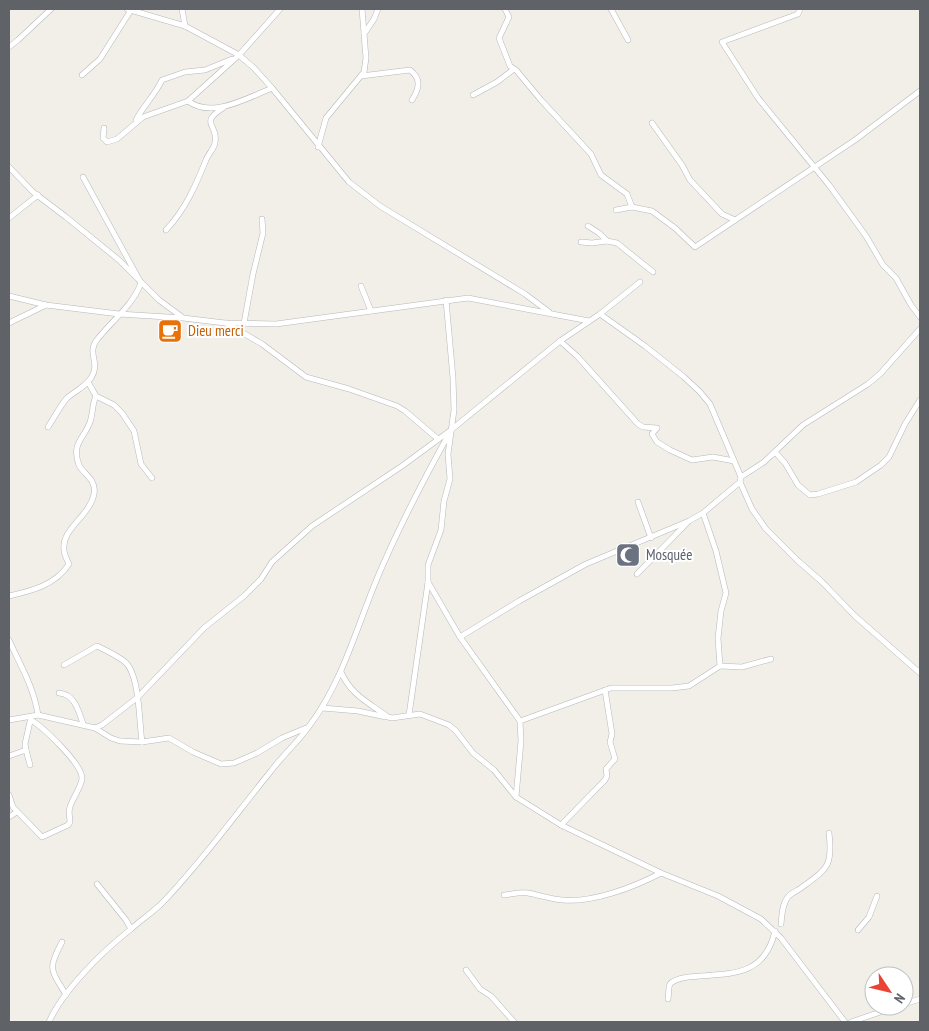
<svg xmlns="http://www.w3.org/2000/svg" width="929" height="1031" viewBox="0 0 929 1031" font-family="'PT Sans Narrow',sans-serif">
<style>
.lines{fill:none;stroke-linecap:round;stroke-linejoin:round}
.street-casing{stroke:#b5b8bc;stroke-width:6}
.street{stroke:#fff;stroke-width:5}
.labels{text-anchor:middle;stroke-width:4;stroke-linejoin:round;paint-order:stroke}
.food-label{font-size:15px;fill:#c56008;stroke:#fff;text-anchor:start}
.worship-label{font-size:15px;fill:#5b616d;stroke:#fff;text-anchor:start}
</style>
<rect width="100%" height="100%" fill="#f1efe8"/>
<g class="lines">
<defs>
<g id="street">
<path d="M 127,9 L 185,26 L 239,55 L 254,68 L 272,88"/>
<path d="M 182,9 L 185,26"/>
<path d="M 362,9 L 364,33"/>
<path d="M 505,9 L 509,17 L 499,38 L 510,66 L 514,69"/>
<path d="M 611,9 L 628,40"/>
<path d="M 800,9 L 798,14 L 722,42 L 758,98 L 829,185 L 866,236 L 883,265 L 896,278 L 911,305 L 920,317"/>
<path d="M 9,47 L 18,40 L 51,9"/>
<path d="M 82,75 L 100,59 L 131,10 L 134,9"/>
<path d="M 361,76 L 410,70 C 422,79 419,89 412,100"/>
<path d="M 473,95 L 497,82 L 514,69 L 516,70 L 541,100 L 591,154 L 601,175 L 627,194 L 632,207"/>
<path d="M 188,101 C 212,119 247,98 272,88 L 349,182 L 380,206 L 525,294 L 549,312"/>
<path d="M 136,120 C 144,105 155,95 162,80 L 185,72 L 205,70 L 232,59"/>
<path d="M 652,123 L 682,165 L 690,180 L 722,214 L 735,220"/>
<path d="M 104,128 L 103,138 L 107,142 L 117,139 L 143,117 L 188,101 L 239,55 L 280,9"/>
<path d="M 318,147 L 326,118 L 364,72 L 366,58 L 364,34 L 374,19 L 378,9"/>
<path d="M 9,167 L 33,192 L 66,217 L 119,260 L 159,300 L 182,317"/>
<path d="M 616,210 L 632,207 L 652,211 L 675,228 L 695,247 L 855,140 L 920,91"/>
<path d="M 9,218 L 38,195"/>
<path d="M 588,226 L 599,233 L 607,241 L 617,243 L 653,272"/>
<path d="M 166,230 C 185,210 196,185 206,160 C 208,154 214,149 215,143 C 219,124 198,124 223,108"/>
<path d="M 581,242 L 592,243 L 607,241"/>
<path d="M 361,286 L 371,311"/>
<path d="M 9,296 L 46,305 L 119,314 L 183,318 L 225,323 L 276,324 L 468,298 L 589,321"/>
<path d="M 600,314 L 645,346 L 684,377 L 700,392 L 710,404 L 741,477"/>
<path d="M 9,323 L 46,305"/>
<path d="M 226,323 L 262,344 L 306,377 L 349,389 L 397,406 L 405,411 L 438,439"/>
<path d="M 244,323 L 253,274 L 263,233 L 262,219"/>
<path d="M 560,341 L 577,356 L 638,424 L 643,427 L 657,428 L 652,434 L 657,442 L 670,450 L 692,460 L 713,457 L 734,461"/>
<path d="M 96,396 L 114,405 L 122,413 L 134,431 L 141,464 L 152,478"/>
<path d="M 48,427 C 54,418 60,406 67,398 C 75,391 85,387 91,378 C 101,363 87,354 96,341 C 111,321 132,307 141,283 L 83,177"/>
<path d="M 772,455 L 775,452 L 785,463 L 798,485 L 810,495 L 818,494 L 856,482 L 881,465 L 889,457 L 905,424 L 920,400"/>
<path d="M 740,482 L 752,509 L 766,529 L 797,560 L 821,581 L 855,616 L 920,673"/>
<path d="M 638,502 L 651,538"/>
<path d="M 637,574 L 687,523"/>
<path d="M 428,582 L 460,637 L 520,721 L 521,741 L 516,797 L 561,825 L 661,873 L 718,896 L 761,919 L 781,938 L 845,1022"/>
<path d="M 9,596 C 31,591 56,585 69,564 C 67,560 64,554 64,550 C 61,529 90,516 94,494 C 97,479 82,473 79,465 C 71,443 84,439 90,422 C 93,414 92,404 96,396 L 88,382"/>
<path d="M 460,637 L 519,601 L 586,564 L 689,521 L 703,513 L 740,482 L 741,477 L 764,462 L 803,425 L 868,384 L 880,374 L 920,329"/>
<path d="M 9,640 C 20,665 34,687 38,715"/>
<path d="M 64,665 L 97,646 C 105,650 116,655 124,661 C 140,673 139,722 142,742"/>
<path d="M 720,666 L 742,667 L 771,659"/>
<path d="M 341,672 C 351,695 368,702 388,717 L 392,718 L 420,714 L 449,725 L 456,731 L 473,753 L 494,770 L 516,797"/>
<path d="M 59,693 C 75,694 79,712 83,724"/>
<path d="M 322,708 L 358,711 L 386,717"/>
<path d="M 409,715 L 428,582 L 428,565 L 441,530 L 444,501 L 450,479 L 448,454 L 454,410 L 453,378 L 446,300"/>
<path d="M 9,720 L 38,715 L 95,728 L 102,725 L 138,697 L 204,628 L 244,596 L 261,579 L 272,562 L 312,526 L 402,466 L 451,430 L 560,341 L 600,314 L 640,282"/>
<path d="M 520,721 L 611,688 L 672,688 L 689,686 L 720,666 L 718,638 L 721,611 L 726,593 L 716,551 L 703,513"/>
<path d="M 95,728 L 111,738 L 120,741 L 142,742 L 169,738 L 193,752 L 221,764 L 234,763 L 257,753 L 282,738 L 306,728"/>
<path d="M 26,750 L 30,765"/>
<path d="M 9,756 L 26,750 L 25,744 L 31,717"/>
<path d="M 9,795 L 13,807 L 42,837 L 68,825 L 70,822 C 70,817 68,812 70,807 C 72,799 82,786 82,778 C 82,764 43,727 31,720"/>
<path d="M 9,817 L 17,812"/>
<path d="M 561,825 L 605,780 L 607,776 L 606,769 L 615,759 L 610,742 L 612,734 L 605,690"/>
<path d="M 97,884 L 126,920 L 131,929"/>
<path d="M 504,895 C 512,894 520,892 528,893 C 539,895 550,899 562,900 C 593,903 634,887 661,873"/>
<path d="M 781,924 C 782,915 782,904 788,897 C 791,893 797,891 801,888 C 827,869 833,867 829,833"/>
<path d="M 858,930 L 869,917 L 877,896"/>
<path d="M 62,942 C 47,970 51,969 66,995"/>
<path d="M 466,970 L 480,989 L 491,996 L 514,1022"/>
<path d="M 668,999 C 669,995 668,988 670,984 C 674,979 682,978 688,977 C 728,973 764,979 775,931"/>
<path d="M 904,1004 L 920,999"/>
<path d="M 49,1022 C 63,990 103,951 131,929 C 142,919 155,911 165,900 C 203,860 236,814 271,771 C 283,755 298,742 310,725 C 345,678 358,621 382,567 C 402,521 425,477 450,432"/>
<path d="M 851,1022 L 898,1006"/>
</g>
</defs>
<use href="#street" class="street-casing"/>
<use href="#street" class="street"/>
</g>
<defs>
<symbol id="cafe-square" viewBox="-11 -11 22 22"><rect x="-9" y="-9" width="18" height="18" rx="4" fill="#e8710a" stroke="#fff"/><path d="M-5.5-4.5H6V0H3Q3 3.5 0 3.5H-2.5Q-5.5 3.5-5.5 0ZM3-3.2v2h1.7v-2ZM-6 4.5H4V6H-6Z" fill="#fff"/></symbol>
<symbol id="mosque-square" viewBox="-11 -11 22 22"><rect x="-9" y="-9" width="18" height="18" rx="4" fill="#6b7280" stroke="#fff"/><path d="M3.5-4.9A6 6 0 1 0 3.5 4.9A5 5 0 1 1 3.5-4.9Z" fill="#fff"/></symbol>
</defs>
<g fill-rule="evenodd">
<use href="#cafe-square" x="156" y="317" width="28" height="28"/>
<use href="#mosque-square" x="614" y="541" width="28" height="28"/>
</g>
<g class="labels">
<g class="food-label">
<text x="188" y="336">Dieu merci</text>
</g>
<g class="worship-label">
<text x="646" y="560">Mosquée</text>
</g>
</g>
<rect width="929" height="1031" fill="none" stroke="#5f6368" stroke-width="20"/>
<g transform="translate(889 991) rotate(125)"><circle r="24" fill="#ffffff" stroke="#bfc1c3"/>
<path d="M0-4L9 19L0 12L-9 19Z" fill="#ea4335"/>
<text y="-8" font-size="14" font-weight="bold" text-anchor="middle" fill="#5f6368">N</text>
</g>
</svg>
